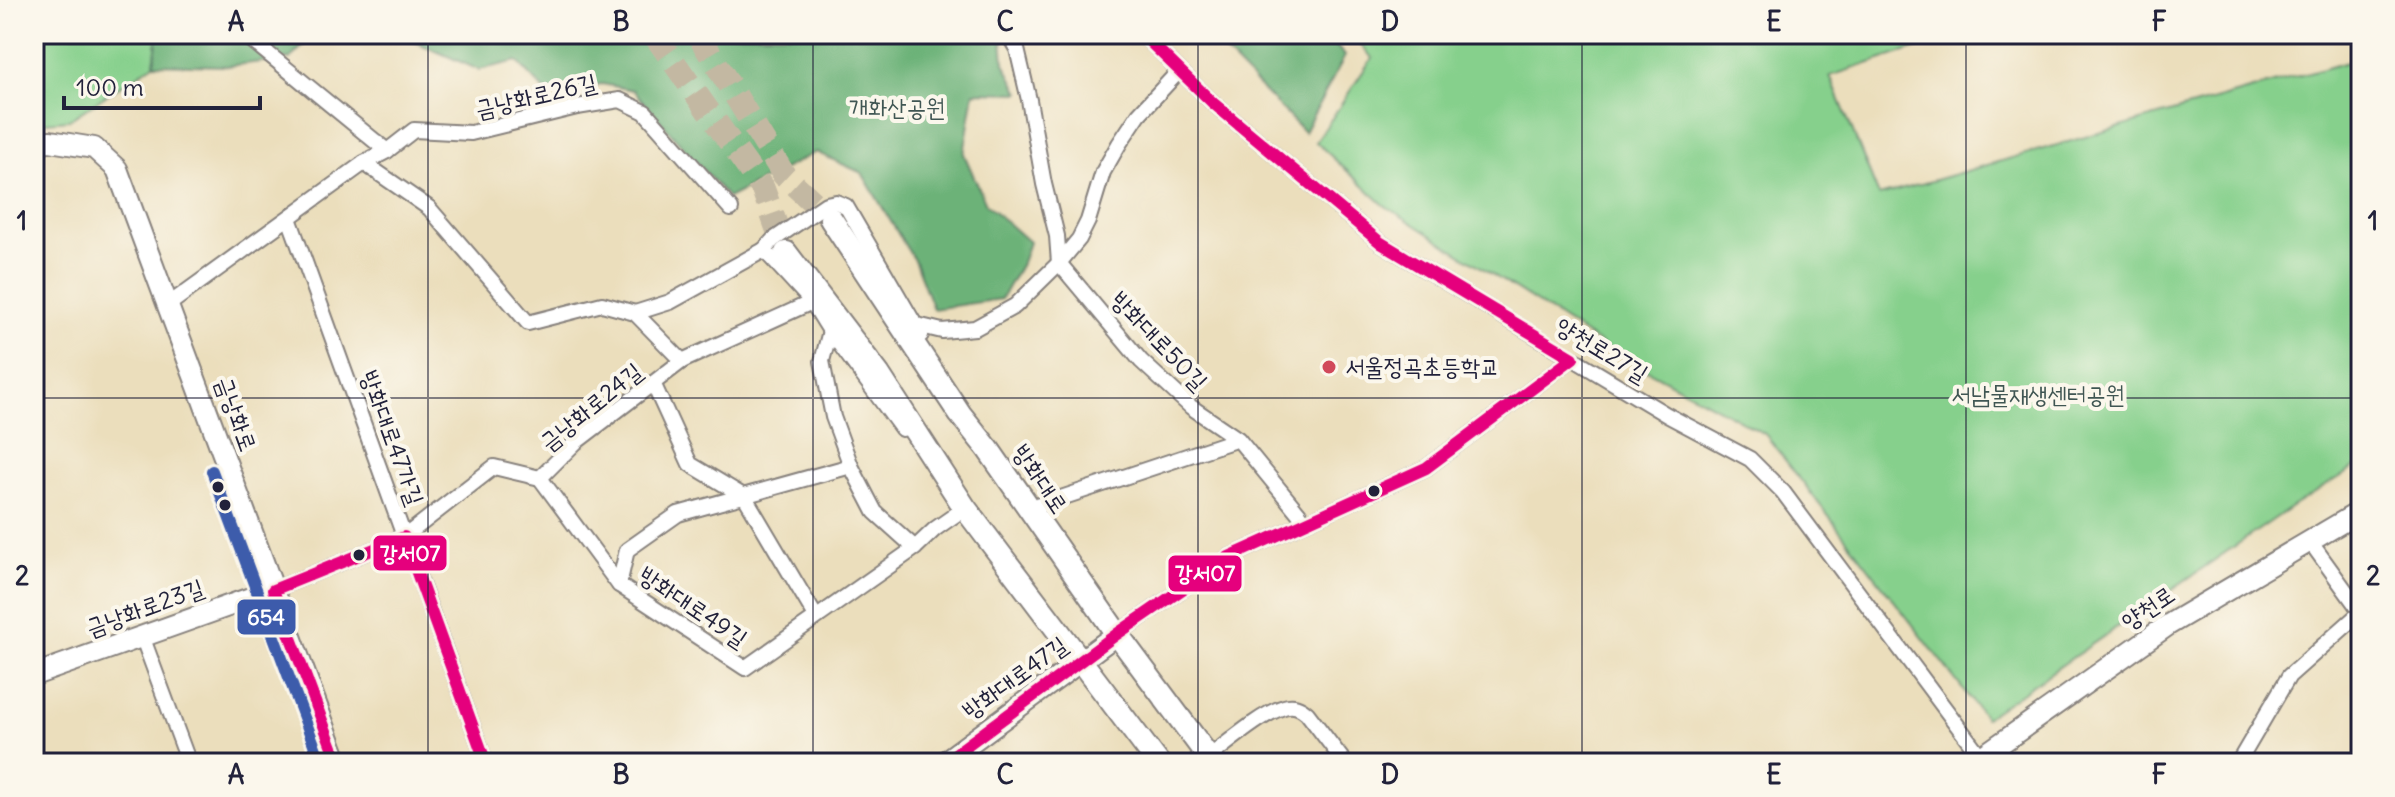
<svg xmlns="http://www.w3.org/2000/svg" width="2395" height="797" viewBox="0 0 2395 797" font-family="Delius,'Poor Story',sans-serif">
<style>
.green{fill:#86d08c;stroke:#547964;stroke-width:2}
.forest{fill:#6cb278;stroke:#476a5a;stroke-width:2}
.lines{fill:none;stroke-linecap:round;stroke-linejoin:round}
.highway-tunnel{stroke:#c3b8a2;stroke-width:24;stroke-dasharray:24 12;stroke-linecap:butt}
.street-casing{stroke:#86807c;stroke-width:18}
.secondary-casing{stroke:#86807c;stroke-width:24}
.primary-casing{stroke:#86807c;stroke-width:26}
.street{stroke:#fff;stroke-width:14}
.secondary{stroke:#fff;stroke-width:20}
.primary{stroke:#fff;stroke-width:22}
.bus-1-casing{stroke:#fbf7ec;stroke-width:18}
.bus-2-casing{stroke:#fbf7ec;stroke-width:18}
.bus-1{stroke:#e5007d;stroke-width:12}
.bus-2{stroke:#3d5bab;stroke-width:12}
.grid{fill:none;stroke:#22223b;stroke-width:2;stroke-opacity:0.55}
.poi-dot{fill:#d1495b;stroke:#fbf7ec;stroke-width:3}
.bus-dot{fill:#22223b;stroke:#fbf7ec;stroke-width:3}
.labels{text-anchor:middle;stroke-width:8;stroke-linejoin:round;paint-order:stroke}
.street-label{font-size:24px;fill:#22223b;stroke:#fbf7ec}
.park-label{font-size:24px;fill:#405653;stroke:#fbf7ec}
.poi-label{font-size:24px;fill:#22223b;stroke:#fbf7ec;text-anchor:start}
.line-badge{stroke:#fbf7ec;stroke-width:3}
.badge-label{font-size:22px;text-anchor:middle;font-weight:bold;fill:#fff}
.neatline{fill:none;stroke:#22223b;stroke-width:3}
.grid-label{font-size:26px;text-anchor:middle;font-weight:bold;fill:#22223b}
</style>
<rect width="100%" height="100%" fill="#fbf7ec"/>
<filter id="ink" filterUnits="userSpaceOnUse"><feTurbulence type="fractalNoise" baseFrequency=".0125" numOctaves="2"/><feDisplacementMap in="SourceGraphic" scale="16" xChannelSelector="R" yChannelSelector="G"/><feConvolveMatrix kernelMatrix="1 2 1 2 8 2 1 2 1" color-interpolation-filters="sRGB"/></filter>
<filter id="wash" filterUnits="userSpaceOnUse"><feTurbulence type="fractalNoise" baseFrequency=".006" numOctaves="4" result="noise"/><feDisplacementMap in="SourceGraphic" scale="32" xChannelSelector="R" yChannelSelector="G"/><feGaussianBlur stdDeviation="1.8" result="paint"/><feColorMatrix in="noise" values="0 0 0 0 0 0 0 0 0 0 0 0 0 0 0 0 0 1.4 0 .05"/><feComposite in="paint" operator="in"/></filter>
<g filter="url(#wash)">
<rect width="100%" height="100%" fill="#ebdebc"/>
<g class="green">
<path d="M 34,34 L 158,34 L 154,64 L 69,120 L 34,123 Z"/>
<path d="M 1353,34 L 1919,34 L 1923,46 L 1830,76 L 1879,196 L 2361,58 L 2361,464 L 2293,506 L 1985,718 L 1765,434 L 1612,351 L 1384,205 L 1316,142 L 1372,58 Z"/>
</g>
<g class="forest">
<path d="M 158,34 L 314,34 L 290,59 L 226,66 L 154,64 Z"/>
<path d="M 397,34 L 992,34 L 1002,37 L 1004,63 L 1020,93 L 974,92 L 964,154 L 986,204 L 1029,242 L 1023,260 L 1001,299 L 933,309 L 915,262 L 862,173 L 816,152 L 728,198 L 633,90 L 602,84 L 546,92 L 517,61 L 479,70 Z"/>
<path d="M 1207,34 L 1326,34 L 1345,56 L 1304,132 Z"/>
</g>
</g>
<g filter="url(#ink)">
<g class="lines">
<g class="highway-tunnel">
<path d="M 654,34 L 763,189 L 786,253"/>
<path d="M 698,34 L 784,175 L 831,219"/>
</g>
<defs>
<g id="street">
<path d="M 244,34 L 387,151"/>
<path d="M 1008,34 L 1017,49 L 1029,100 L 1044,184 L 1057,236 L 1059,263 L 1141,361 L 1191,407 L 1238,439"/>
<path d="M 1142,34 L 1213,103 L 1381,243 L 1667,415 L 1750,459 L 1783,492 L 1981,757"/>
<path d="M 364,163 L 429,208 L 528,323 L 602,304 L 635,313 L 682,361"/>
<path d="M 289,218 L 486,763"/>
<path d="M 168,305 L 364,163 L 387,151 L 414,130 L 471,133 L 577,107 L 620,100 L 645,112 L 731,209"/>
<path d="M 635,313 L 670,302 L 764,250"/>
<path d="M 913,324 L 942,331 L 975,328 L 1015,306 L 1059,263 L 1079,239 L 1088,221 L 1103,172 L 1119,144 L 1139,114 L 1179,71"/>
<path d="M 830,331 L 822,361 L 833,417 L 851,466 L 875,512 L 915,548"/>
<path d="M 653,383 L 690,464 L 745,497 L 816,617"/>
<path d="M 902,429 L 830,331 L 812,302 L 764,250 L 773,240 L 826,204 L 836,202 L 846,206 L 921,335"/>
<path d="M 540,478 L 619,585 L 745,668 L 915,548 L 935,529 L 965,508"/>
<path d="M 540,478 L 576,442 L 682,361 L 812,302"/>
<path d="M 1028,509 L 1238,439 L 1305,521"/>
<path d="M 2309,540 L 2361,612"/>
<path d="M 619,585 L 627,550 L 678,514 L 851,466"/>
<path d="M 273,590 L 404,537 L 494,467 L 540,478"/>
<path d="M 1117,634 L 1229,557 L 1426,468 L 1573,358"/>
<path d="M 142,636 L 189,763"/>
<path d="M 1209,757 C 1229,742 1261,714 1284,707 C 1294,704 1300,707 1307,713 L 1345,763"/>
<path d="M 2238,763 L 2289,676 L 2361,612"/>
</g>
<g id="secondary">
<path d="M 34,142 L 50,141 L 94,148 L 117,169 L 338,763"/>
<path d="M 34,675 L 273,590"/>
<path d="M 943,763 L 1117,634"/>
<path d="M 1973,763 L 2168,625 L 2361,511"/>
</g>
<g id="primary">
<path d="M 831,219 L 960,414 L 988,449 L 1117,634 L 1213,763"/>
<path d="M 786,253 L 879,375 L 965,508 L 1158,763"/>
</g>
</defs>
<use href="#street" class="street-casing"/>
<use href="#secondary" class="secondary-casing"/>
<use href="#primary" class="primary-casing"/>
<use href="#street" class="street"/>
<use href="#secondary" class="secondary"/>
<use href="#primary" class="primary"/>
<defs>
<g id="bus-1">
<path d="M 338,763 L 273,590 L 404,537 L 486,763"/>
<path d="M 943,763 L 1117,634 L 1229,557 L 1426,468 L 1573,358 L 1381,243 L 1213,103 L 1142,34"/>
</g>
<path id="bus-2" d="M 212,471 L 321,763"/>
</defs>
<use href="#bus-1" class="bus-1-casing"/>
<use href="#bus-2" class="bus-2-casing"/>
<use href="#bus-1" class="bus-1"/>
<use href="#bus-2" class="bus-2"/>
</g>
</g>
<path class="grid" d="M 428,34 L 428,763M 813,34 L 813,763M 1198,34 L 1198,763M 1582,34 L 1582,763M 1966,34 L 1966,763M 34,398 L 2361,398"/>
<circle class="poi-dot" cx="1329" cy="367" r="8"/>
<g class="bus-dot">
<circle cx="218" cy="487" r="7"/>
<circle cx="1374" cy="491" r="7"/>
<circle cx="225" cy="505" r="7"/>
<circle cx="359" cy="555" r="7"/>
</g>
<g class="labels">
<g class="street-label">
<text transform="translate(536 96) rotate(-13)" y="8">금낭화로26길</text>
<text transform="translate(1159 341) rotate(46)" y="8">방화대로50길</text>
<text transform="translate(1602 350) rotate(31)" y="8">양천로27길</text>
<text transform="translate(591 407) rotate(-39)" y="8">금낭화로24길</text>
<text transform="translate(236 414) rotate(70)" y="8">금낭화로</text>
<text transform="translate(392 438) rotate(70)" y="8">방화대로47가길</text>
<text transform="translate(1040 479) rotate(56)" y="8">방화대로</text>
<text transform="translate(693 607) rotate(34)" y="8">방화대로49길</text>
<text transform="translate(145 608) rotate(-20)" y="8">금낭화로23길</text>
<text transform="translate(2148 608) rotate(-34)" y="8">양천로</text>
<text transform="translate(1015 678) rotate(-36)" y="8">방화대로47길</text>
</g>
<g class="park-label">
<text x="897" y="116">개화산공원</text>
<text x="2038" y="403">서남물재생센터공원</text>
</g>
<g class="poi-label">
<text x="1345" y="375">서울정곡초등학교</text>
</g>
</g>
<g class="line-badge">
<rect x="372" y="534" width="76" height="38" rx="8" fill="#e5007d"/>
<rect x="1167" y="554" width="76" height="39" rx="8" fill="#e5007d"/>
<rect x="236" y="598" width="61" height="38" rx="8" fill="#3d5bab"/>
</g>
<g class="badge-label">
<text x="410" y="561">강서07</text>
<text x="1205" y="581">강서07</text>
<text x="266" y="625">654</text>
</g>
<rect width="2395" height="797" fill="none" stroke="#fbf7ec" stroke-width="88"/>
<path d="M64 96v12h196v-12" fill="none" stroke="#22223b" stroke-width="4"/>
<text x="76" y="96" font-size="24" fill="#22223b" stroke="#fbf7ec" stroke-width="6" paint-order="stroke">100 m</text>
<rect x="44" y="44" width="2307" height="709" class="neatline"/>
<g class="grid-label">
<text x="236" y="31">A</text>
<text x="621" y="31">B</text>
<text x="1005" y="31">C</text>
<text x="1390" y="31">D</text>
<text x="1774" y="31">E</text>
<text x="2159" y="31">F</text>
<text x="22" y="230">1</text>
<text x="2373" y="230">1</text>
<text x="22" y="585">2</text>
<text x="2373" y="585">2</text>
<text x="236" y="784">A</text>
<text x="621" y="784">B</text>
<text x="1005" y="784">C</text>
<text x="1390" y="784">D</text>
<text x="1774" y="784">E</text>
<text x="2159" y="784">F</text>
</g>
</svg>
